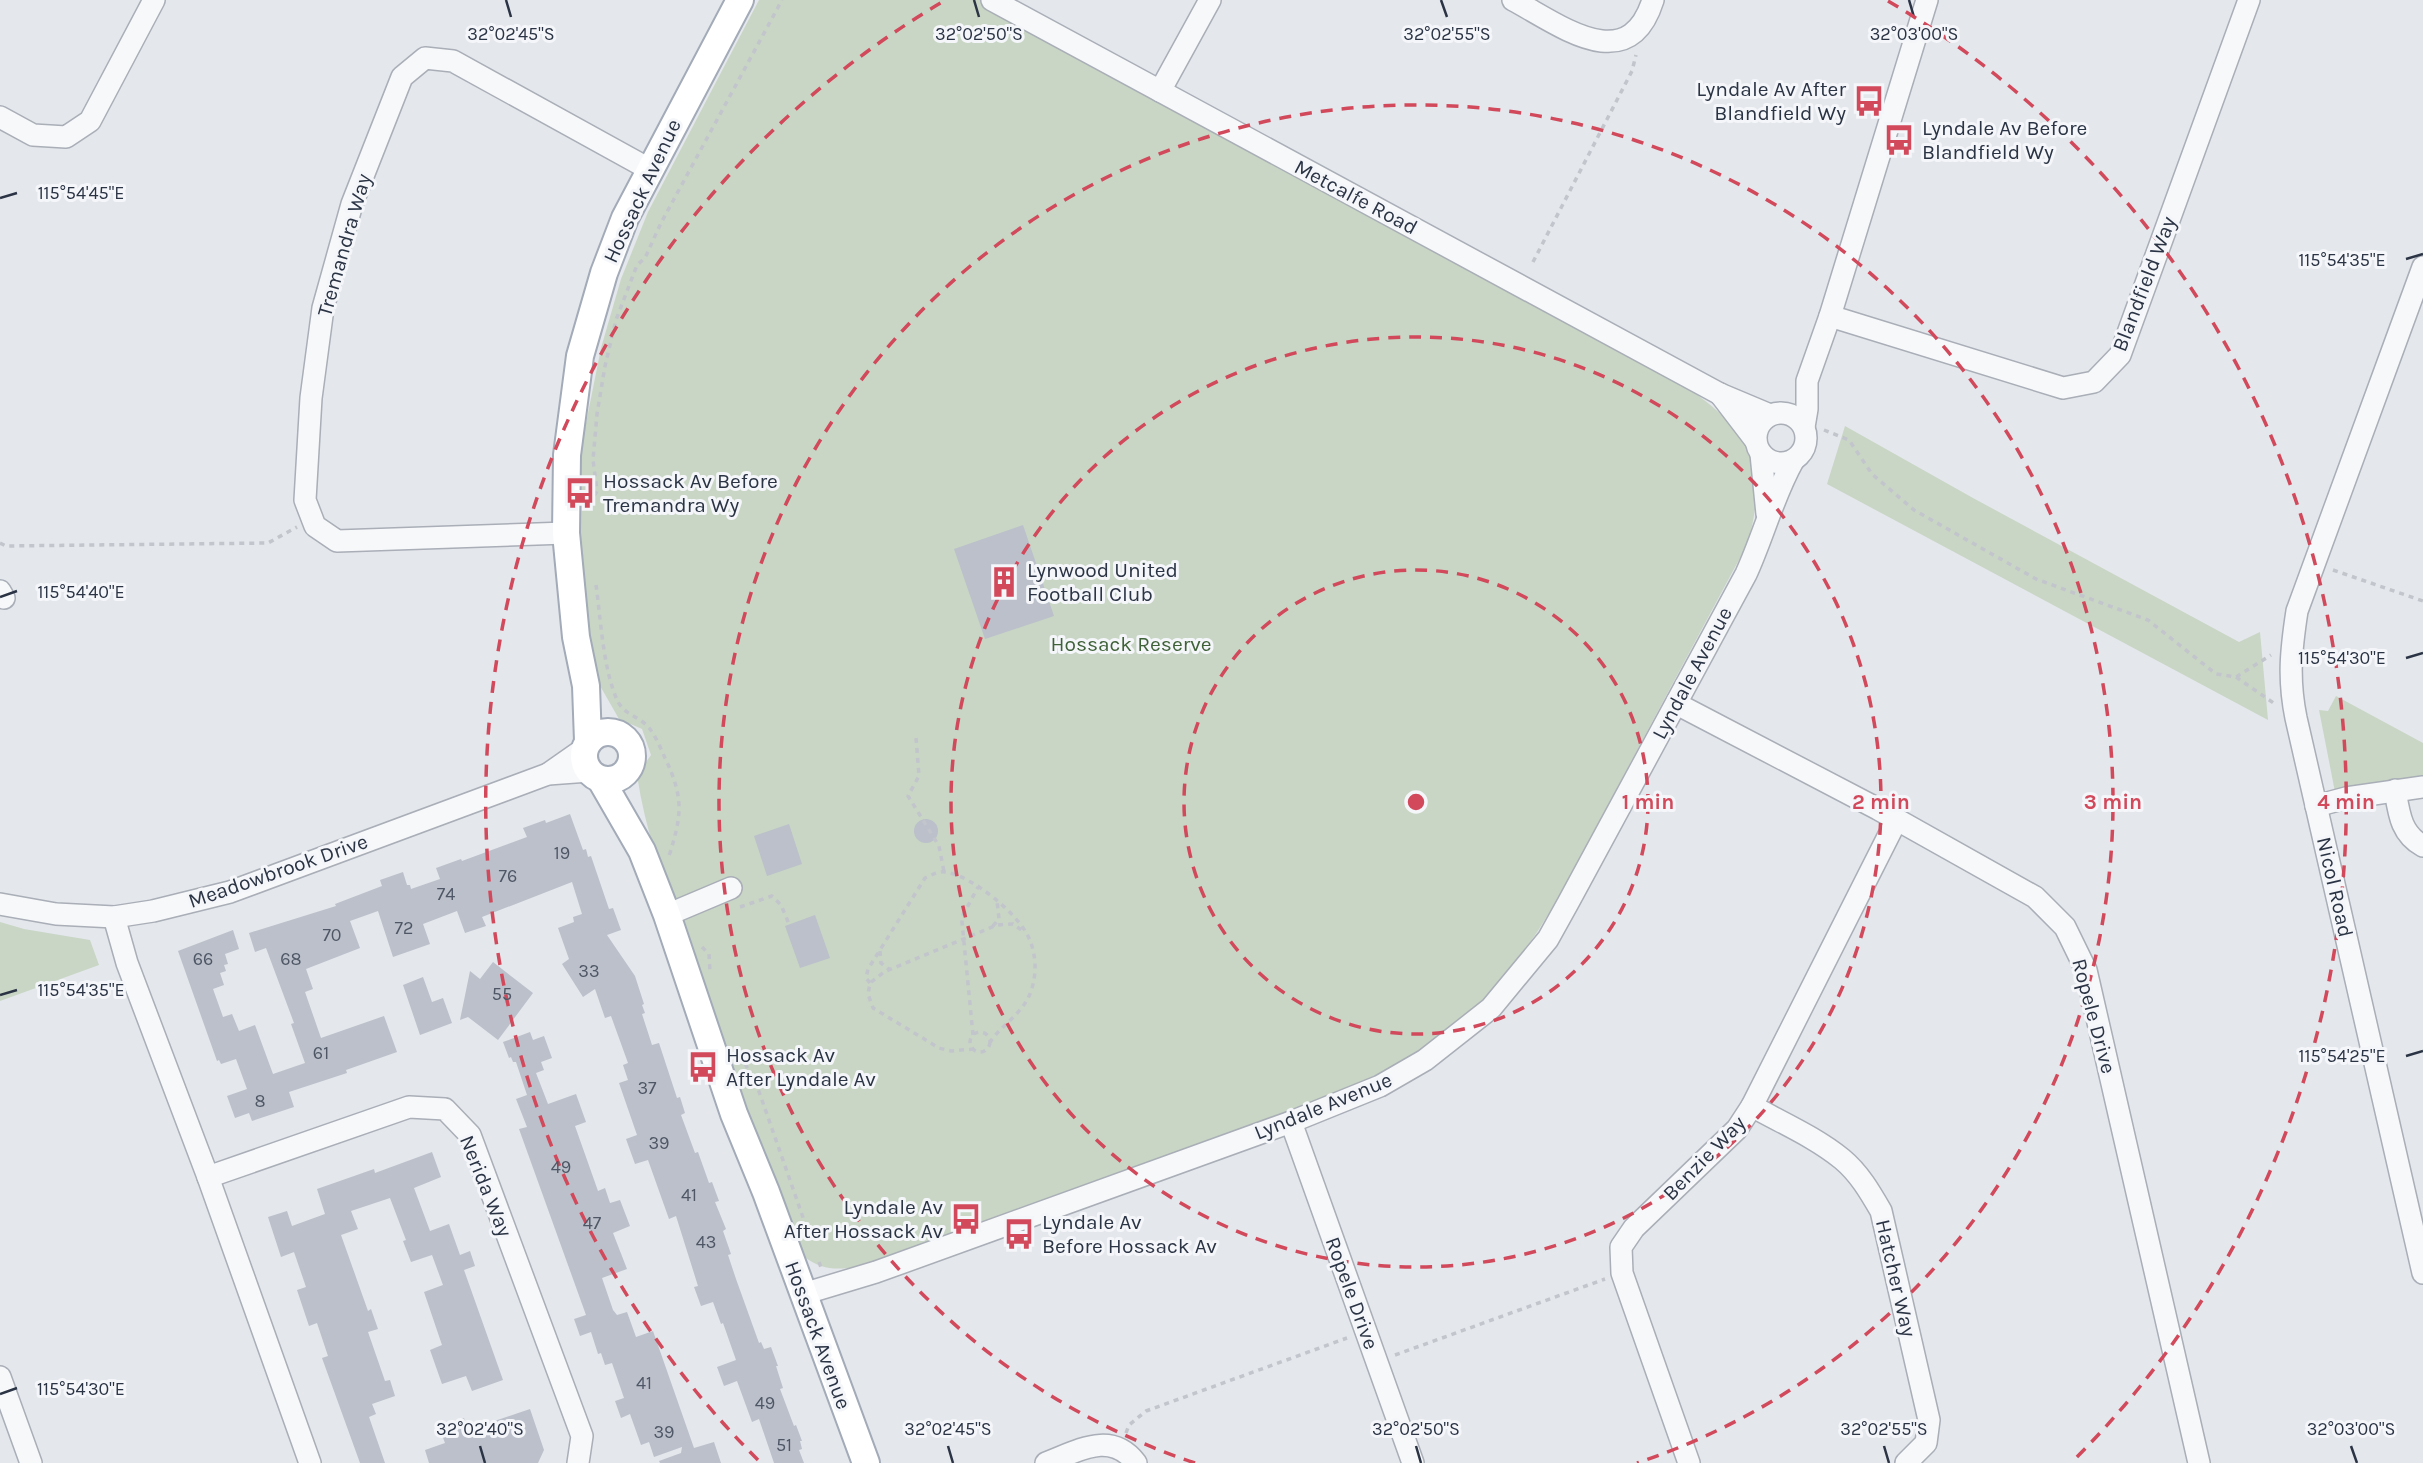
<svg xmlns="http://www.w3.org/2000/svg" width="2423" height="1463" viewBox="0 0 2423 1463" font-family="Karla,sans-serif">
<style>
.green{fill:#c9d6c5}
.building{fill:#bbc0ca}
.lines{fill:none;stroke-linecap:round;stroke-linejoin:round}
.minor-casing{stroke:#a9aeb7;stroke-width:24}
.major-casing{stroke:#a3abb8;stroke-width:30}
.path{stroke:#c2c5cb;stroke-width:3.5;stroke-dasharray:5 5;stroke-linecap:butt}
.minor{stroke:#f7f8fa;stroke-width:21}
.major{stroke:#fff;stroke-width:26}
.ticks{fill:none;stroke:#2b3445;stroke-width:2.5}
.ring{fill:none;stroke:#d1495b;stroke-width:3.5;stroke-dasharray:12 9}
.labels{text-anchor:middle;stroke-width:6;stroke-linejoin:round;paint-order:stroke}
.number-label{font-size:18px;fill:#4f5766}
.poi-label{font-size:21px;fill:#2b3445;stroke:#f4f6f9;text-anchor:start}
.street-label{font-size:21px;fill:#2b3445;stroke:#f4f6f9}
.park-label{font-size:21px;fill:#3f6138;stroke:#f4f6f9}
.ticks-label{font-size:18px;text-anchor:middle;fill:#2b3445;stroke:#f4f6f9;stroke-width:6;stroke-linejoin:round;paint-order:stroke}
.centre{fill:#d1495b;stroke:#f4f6f9;stroke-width:3.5}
.ring-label{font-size:21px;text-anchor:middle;font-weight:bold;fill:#d1495b;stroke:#f4f6f9;stroke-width:6;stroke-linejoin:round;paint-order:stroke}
</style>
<rect width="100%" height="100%" fill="#e4e7ec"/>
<g class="green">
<path d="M 759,0 L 984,0 L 1689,389 C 1753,434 1768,466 1748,543 C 1704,625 1660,707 1616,790 C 1581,856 1549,924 1500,982 C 1414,1082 1272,1117 1153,1160 C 1056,1196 958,1231 861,1267 C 836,1269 825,1272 803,1256 C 762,1149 718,1042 681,933 C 664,881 645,830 637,775 L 651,755 L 642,729 L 619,719 L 599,684 L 587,631 L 578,531 L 582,443 L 601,348 L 621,279 L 648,212 Z"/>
<path d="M 1845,426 L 1973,498 L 2239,642 L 2260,632 L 2268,720 L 1827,484 Z"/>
<path d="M 2336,696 L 2423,743 L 2423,782 L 2335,792 L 2319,710 L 2328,711 Z"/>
<path d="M 0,922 L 24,929 L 90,940 L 99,965 L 0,1001 Z"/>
</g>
<g class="building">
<path d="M 1023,525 L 1054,616 L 985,639 L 954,549 Z"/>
<path d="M 570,814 L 583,850 L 586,849 L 588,857 L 591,856 L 609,909 L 613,908 L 621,930 L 607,935 L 635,976 L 644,1004 L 642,1005 L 645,1013 L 642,1014 L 652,1045 L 659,1043 L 677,1098 L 680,1097 L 685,1113 L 681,1115 L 695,1153 L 698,1152 L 709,1183 L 712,1182 L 719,1201 L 715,1202 L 726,1229 L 723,1231 L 731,1254 L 728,1255 L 736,1279 L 759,1343 L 761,1342 L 764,1349 L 771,1347 L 778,1366 L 776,1366 L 783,1388 L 780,1389 L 794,1426 L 796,1425 L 802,1441 L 800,1441 L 802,1449 L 799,1450 L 804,1463 L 774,1463 L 759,1419 L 752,1422 L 737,1381 L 724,1386 L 717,1367 L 736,1360 L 723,1323 L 721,1324 L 713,1302 L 701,1306 L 694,1287 L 698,1286 L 676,1216 L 669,1219 L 648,1160 L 635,1164 L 626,1139 L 637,1135 L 619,1083 L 628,1080 L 623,1065 L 628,1063 L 611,1016 L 605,1018 L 595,989 L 583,997 L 562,964 L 569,959 L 558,928 L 574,922 L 573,917 L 582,914 L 572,882 L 482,917 L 486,926 L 465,933 L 457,911 L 423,924 L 430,944 L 393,957 L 378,911 L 350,921 L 360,948 L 306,969 L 313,989 L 305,992 L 321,1038 L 384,1016 L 397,1052 L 346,1070 L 347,1073 L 289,1092 L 294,1107 L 252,1121 L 249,1113 L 235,1118 L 227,1096 L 247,1089 L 236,1059 L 221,1064 L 219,1060 L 217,1061 L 178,951 L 233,930 L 239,949 L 225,954 L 228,964 L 224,965 L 226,971 L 220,973 L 224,985 L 213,989 L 223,1017 L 232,1014 L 239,1031 L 255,1025 L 273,1074 L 305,1063 L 291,1024 L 294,1023 L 266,948 L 255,952 L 249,933 L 336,906 L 335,904 L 382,886 L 380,880 L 403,872 L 407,885 L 410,885 L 411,889 L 440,879 L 436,868 L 461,859 L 462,861 L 527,837 L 523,828 L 545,820 L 546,823 Z"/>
<circle cx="926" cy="831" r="12"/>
<path d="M 789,824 L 802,864 L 767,876 L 754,836 Z"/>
<path d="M 815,915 L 830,958 L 800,968 L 785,926 Z"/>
<path d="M 493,962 L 533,993 L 498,1040 L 468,1017 L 460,1020 L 470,971 L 480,979 Z"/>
<path d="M 423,977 L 432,1002 L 443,998 L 452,1023 L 420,1035 L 403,985 Z"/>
<path d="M 530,1032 L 533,1040 L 544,1036 L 552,1058 L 541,1062 L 544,1070 L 536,1073 L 548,1104 L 576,1094 L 586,1122 L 575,1126 L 598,1191 L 605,1188 L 610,1203 L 620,1200 L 630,1226 L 613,1233 L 627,1269 L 602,1278 L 613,1310 L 617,1315 L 627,1312 L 636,1337 L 653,1331 L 694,1448 L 714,1442 L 721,1463 L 660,1463 L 659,1461 L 681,1453 L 682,1447 L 654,1457 L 649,1442 L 641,1445 L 630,1414 L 621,1418 L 615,1401 L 624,1398 L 612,1363 L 605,1365 L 601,1353 L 598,1354 L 591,1332 L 580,1336 L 574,1319 L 586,1315 L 519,1129 L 527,1127 L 516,1099 L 527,1095 L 516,1062 L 513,1062 L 511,1057 L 509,1058 L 503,1042 Z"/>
<path d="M 432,1152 L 441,1177 L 414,1188 L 430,1231 L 449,1224 L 460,1255 L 470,1251 L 475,1266 L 464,1270 L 503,1380 L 472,1391 L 466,1376 L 442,1384 L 430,1350 L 442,1345 L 424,1292 L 443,1285 L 432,1255 L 411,1262 L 403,1241 L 406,1240 L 390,1198 L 351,1211 L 358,1229 L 341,1235 L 368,1311 L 371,1309 L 378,1329 L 368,1332 L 385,1381 L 390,1380 L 395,1396 L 372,1404 L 376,1414 L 369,1417 L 385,1463 L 360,1463 L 322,1358 L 328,1356 L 317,1323 L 309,1326 L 297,1290 L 306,1287 L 294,1252 L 281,1257 L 268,1217 L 287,1211 L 292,1226 L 325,1214 L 317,1189 L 374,1169 L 375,1173 Z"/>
<path d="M 530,1409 L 544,1450 L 538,1463 L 429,1463 L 425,1450 L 445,1443 L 439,1427 L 464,1418 L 468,1430 Z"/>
</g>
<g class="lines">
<defs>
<g id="minor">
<path d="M 992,0 L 1720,394 L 1770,415"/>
<path d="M 1513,0 C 1560,25 1628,79 1653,0"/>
<path d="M 1160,91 L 1210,0"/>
<path d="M 0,117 L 33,135 L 66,137 L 90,121 L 154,0"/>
<path d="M 2423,267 L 2297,611 C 2291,650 2288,679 2296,718 L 2423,1273"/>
<path d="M 1830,316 L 2063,388 L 2094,382 L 2120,355 L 2249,0"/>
<path d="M 1720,394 L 1756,441"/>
<circle cx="1781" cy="438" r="25"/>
<path d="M 1804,427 L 1807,409 L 1807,381 L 1830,316 L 1927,0"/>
<path d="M 1761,454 L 1767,514"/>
<path d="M 566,533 L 337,541 L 315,526 L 305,500 L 311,398 L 323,308 L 352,204 L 402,77 L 425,58 L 453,61 L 649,169"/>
<path d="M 0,591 L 4,598"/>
<path d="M 1677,704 L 1878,809 L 2035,897 L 2065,927 L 2086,970 L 2199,1463"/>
<path d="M 548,774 L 585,748"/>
<path d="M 2395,790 C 2399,814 2401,834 2423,846"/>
<path d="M 2316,806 L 2346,798 L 2423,787"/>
<path d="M 0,904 L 56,914 L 114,917 L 153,911 L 230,892 L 548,774 L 589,771"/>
<path d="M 667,915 L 731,888"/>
<path d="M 114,917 L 127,963 L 208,1177 L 310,1463"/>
<path d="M 1752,1106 C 1782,1123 1815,1137 1842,1159 C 1859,1173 1870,1192 1881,1211 L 1929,1420 L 1926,1443 L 1906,1463"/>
<path d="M 1291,1122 L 1413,1463"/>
<path d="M 208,1177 L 409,1107 L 445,1109 L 470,1135 L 582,1436 L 578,1463"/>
<path d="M 803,1294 L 876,1272 L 1291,1122 L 1380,1086 L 1425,1060 L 1491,1008 L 1548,939 L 1568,903 L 1746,574 C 1763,537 1773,497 1793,461"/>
<path d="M 0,1377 L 31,1463"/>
<path d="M 1046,1463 C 1078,1451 1111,1430 1136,1463"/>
<path d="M 1689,1463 L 1622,1273 L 1621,1247 L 1634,1228 L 1737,1129 L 1752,1106 L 1897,819"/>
</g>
<g id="major">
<circle cx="608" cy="756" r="24"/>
<path d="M 588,741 L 586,686 L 576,637 L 566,533 L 567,455 L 580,356 L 604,273 L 625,218 L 740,0"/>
<path d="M 601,780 L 642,851 L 667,915 L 734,1114 L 766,1192 L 866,1463"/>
</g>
</defs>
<use href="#minor" class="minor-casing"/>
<use href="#major" class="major-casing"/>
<g class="path">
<path d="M 1533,262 L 1632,71 L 1636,55"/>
<path d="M 1824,430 L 1849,440 L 1872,474 L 1914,510 L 2036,579 L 2148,620 L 2216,674 L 2236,677 L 2271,655"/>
<path d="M 589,504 L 597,491 L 593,460 L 597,414 L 605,366 L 616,320 L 637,265 L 645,258 L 661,223 L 782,0"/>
<path d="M 0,543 L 6,546 L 268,543 L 297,527"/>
<path d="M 2333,570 L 2423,601"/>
<path d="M 596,585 C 601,621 603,670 618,702 C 626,716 641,717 650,729 C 656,737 661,749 665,758 C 684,798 682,815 669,856"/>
<path d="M 2236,677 L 2275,704"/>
<path d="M 916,738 L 919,776 L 908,796 L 939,846 L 944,872"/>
<path d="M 740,907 L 772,896 L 781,905 L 789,924"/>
<path d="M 993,926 L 999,919 L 997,901"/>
<path d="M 702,947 L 709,954 L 710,972"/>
<path d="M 880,951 L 881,963 L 890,970"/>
<path d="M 870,983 L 866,978 L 868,969 L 925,878 C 932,875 938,871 945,872 C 971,875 1017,913 1028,936 C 1036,953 1037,971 1032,988 C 1025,1013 1003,1023 990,1042"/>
<circle cx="980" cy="1042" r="10"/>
<path d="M 973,1035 L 962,922 L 963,915 L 978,887"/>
<path d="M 974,1049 L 951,1051 L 939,1048 L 873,1008 L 868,994 L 870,983 L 884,972 L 997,925 L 1013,924 L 1024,932"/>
<path d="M 740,1055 L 756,1083 L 806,1226"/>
<path d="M 819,1262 L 822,1270"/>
<path d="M 1395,1355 L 1605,1279"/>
<path d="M 1126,1433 L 1129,1425 L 1146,1411 L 1347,1338"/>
</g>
<use href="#minor" class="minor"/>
<use href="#major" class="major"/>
</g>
<path class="ticks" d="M 506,0 L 511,17M 974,0 L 979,17M 1441,0 L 1447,17M 1909,0 L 1914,17M 0,198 L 17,193M 2406,259 L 2423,254M 0,597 L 17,591M 2406,658 L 2423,653M 0,995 L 17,990M 2406,1056 L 2423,1051M 0,1394 L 17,1388M 480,1446 L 485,1463M 948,1446 L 953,1463M 1416,1446 L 1421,1463M 1884,1446 L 1889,1463M 2351,1446 L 2357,1463"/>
<g class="ring">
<circle cx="1416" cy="802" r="232"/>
<circle cx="1416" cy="802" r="465"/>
<path d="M1195 1463A697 697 0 1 1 1637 1463"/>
<path d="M758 1460A930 930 0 0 1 944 1M1888 1A930 930 0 0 1 2074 1460"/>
</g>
<defs>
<symbol id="bus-bare" viewBox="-9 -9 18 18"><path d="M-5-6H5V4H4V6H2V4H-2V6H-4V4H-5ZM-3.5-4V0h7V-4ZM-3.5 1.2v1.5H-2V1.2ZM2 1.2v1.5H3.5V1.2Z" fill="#d1495b" stroke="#f4f6f9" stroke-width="2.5" paint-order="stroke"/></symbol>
<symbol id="building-bare" viewBox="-9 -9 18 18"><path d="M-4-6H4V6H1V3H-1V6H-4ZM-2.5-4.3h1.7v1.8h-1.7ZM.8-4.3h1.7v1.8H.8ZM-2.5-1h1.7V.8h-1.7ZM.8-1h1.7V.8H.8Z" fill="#d1495b" stroke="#f4f6f9" stroke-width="2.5" paint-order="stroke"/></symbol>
</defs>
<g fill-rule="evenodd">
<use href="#bus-bare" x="1847" y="79" width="44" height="44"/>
<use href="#bus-bare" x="1877" y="118" width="44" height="44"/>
<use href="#bus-bare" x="558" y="471" width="44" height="44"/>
<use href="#building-bare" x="982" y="560" width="44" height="44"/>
<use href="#bus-bare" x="681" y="1045" width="44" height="44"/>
<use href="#bus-bare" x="944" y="1197" width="44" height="44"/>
<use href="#bus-bare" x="997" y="1212" width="44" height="44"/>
</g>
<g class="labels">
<g class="number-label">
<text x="562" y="859">19</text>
<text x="508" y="882">76</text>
<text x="446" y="900">74</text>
<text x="404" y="934">72</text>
<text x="332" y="941">70</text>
<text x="203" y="965">66</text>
<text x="291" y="965">68</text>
<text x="589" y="977">33</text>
<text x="502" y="1000">55</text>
<text x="321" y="1059">61</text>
<text x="647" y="1094">37</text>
<text x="260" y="1107">8</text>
<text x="659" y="1149">39</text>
<text x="561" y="1173">49</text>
<text x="689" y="1201">41</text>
<text x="592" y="1229">47</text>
<text x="706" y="1248">43</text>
<text x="644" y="1389">41</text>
<text x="765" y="1409">49</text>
<text x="664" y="1438">39</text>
<text x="784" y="1451">51</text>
</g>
<g class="poi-label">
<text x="1846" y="96" text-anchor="end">Lyndale Av After<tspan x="1846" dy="24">Blandfield Wy</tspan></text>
<text x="1922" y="135">Lyndale Av Before<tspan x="1922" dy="24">Blandfield Wy</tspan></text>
<text x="603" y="488">Hossack Av Before<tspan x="603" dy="24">Tremandra Wy</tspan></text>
<text x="1027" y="577">Lynwood United<tspan x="1027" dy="24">Football Club</tspan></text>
<text x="726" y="1062">Hossack Av<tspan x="726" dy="24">After Lyndale Av</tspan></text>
<text x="943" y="1214" text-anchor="end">Lyndale Av<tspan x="943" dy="24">After Hossack Av</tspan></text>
<text x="1042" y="1229">Lyndale Av<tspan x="1042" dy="24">Before Hossack Av</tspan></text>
</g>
<g class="street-label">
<text transform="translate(642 191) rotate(-65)" y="7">Hossack Avenue</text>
<text transform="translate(1356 197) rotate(28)" y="7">Metcalfe Road</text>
<text transform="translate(344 245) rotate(-74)" y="7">Tremandra Way</text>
<text transform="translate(2144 284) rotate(-69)" y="7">Blandfield Way</text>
<text transform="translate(1692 673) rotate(-62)" y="7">Lyndale Avenue</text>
<text transform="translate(278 871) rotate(-19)" y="7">Meadowbrook Drive</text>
<text transform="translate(2335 887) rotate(77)" y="7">Nicol Road</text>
<text transform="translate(2094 1016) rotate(75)" y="7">Ropele Drive</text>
<text transform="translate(1323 1106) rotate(-22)" y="7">Lyndale Avenue</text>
<text transform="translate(1704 1158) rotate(-46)" y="7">Benzie Way</text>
<text transform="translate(486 1186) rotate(68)" y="7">Nerida Way</text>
<text transform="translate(1896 1278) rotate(77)" y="7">Hatcher Way</text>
<text transform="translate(1352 1293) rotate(70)" y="7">Ropele Drive</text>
<text transform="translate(818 1335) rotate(70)" y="7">Hossack Avenue</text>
</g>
<g class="park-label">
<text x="1131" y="651">Hossack Reserve</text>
</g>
</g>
<g class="ticks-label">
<text x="511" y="40">32°02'45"S</text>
<text x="979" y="40">32°02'50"S</text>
<text x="1447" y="40">32°02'55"S</text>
<text x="1914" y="40">32°03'00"S</text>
<text x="81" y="199">115°54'45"E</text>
<text x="2342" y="266">115°54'35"E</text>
<text x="81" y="598">115°54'40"E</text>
<text x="2342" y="664">115°54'30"E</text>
<text x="81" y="996">115°54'35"E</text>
<text x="2342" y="1062">115°54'25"E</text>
<text x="81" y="1395">115°54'30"E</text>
<text x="480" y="1435">32°02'40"S</text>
<text x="948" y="1435">32°02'45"S</text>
<text x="1416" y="1435">32°02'50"S</text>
<text x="1884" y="1435">32°02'55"S</text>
<text x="2351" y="1435">32°03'00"S</text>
</g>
<circle cx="1416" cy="802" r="10" class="centre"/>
<g class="ring-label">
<text x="1648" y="809">1 min</text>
<text x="1881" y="809">2 min</text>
<text x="2113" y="809">3 min</text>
<text x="2346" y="809">4 min</text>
</g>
</svg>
